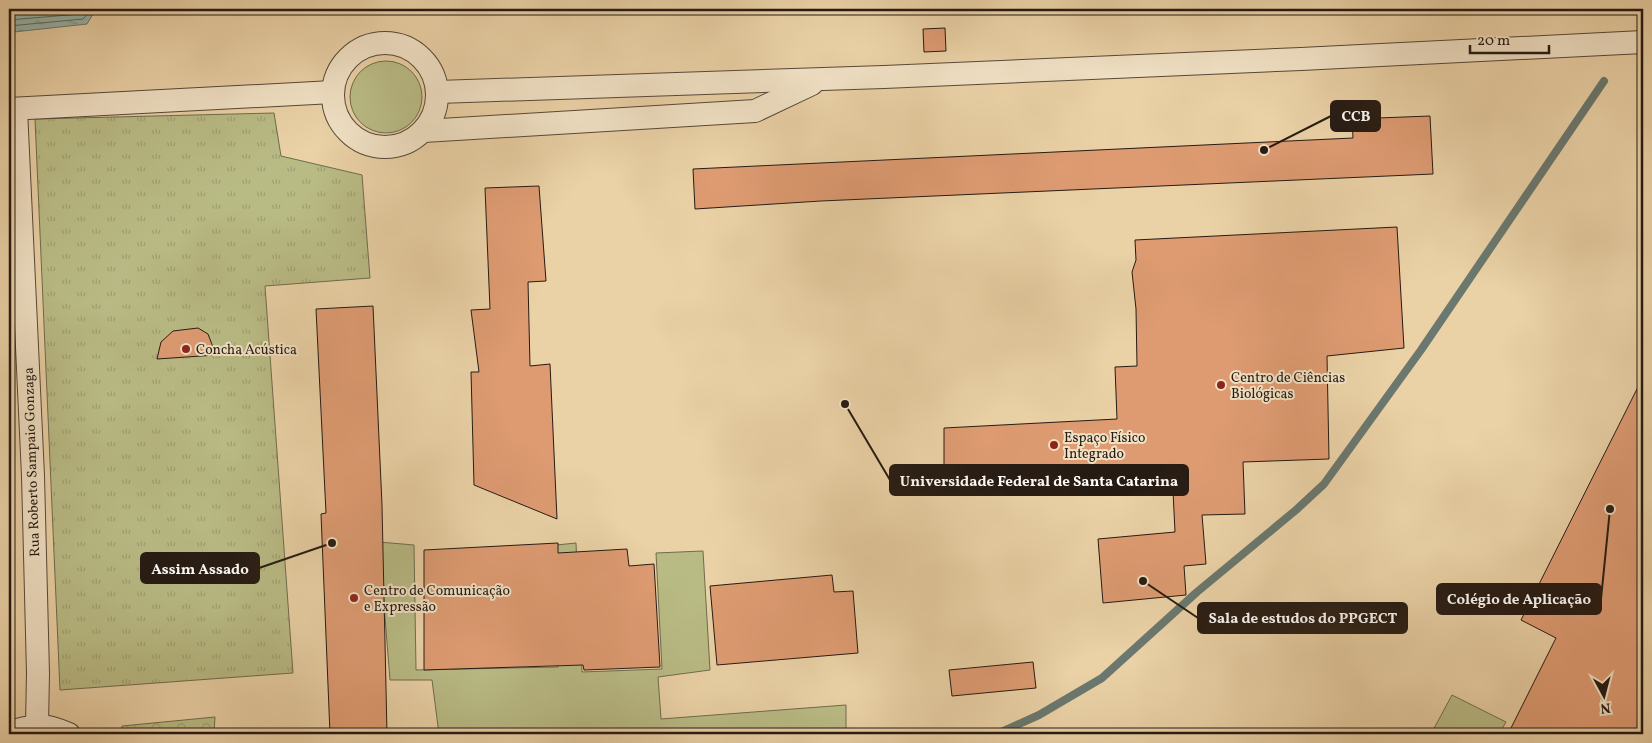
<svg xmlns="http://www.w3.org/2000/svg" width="1652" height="743" viewBox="0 0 1652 743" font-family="Vollkorn,serif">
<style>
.grass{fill:#b9bb85;stroke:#706b4c}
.forest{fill:url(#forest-crowns);stroke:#706b4c}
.park{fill:url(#park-tufts);stroke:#706b4c}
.water{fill:url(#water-ripples);stroke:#6a786f}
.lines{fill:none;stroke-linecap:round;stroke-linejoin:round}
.shore{stroke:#5f6860;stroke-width:1}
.stream{stroke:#6a786f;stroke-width:8}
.building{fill:#de9b72;stroke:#261b13}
.street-casing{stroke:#574838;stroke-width:24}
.street{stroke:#f1e1c5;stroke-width:22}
.poi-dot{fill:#8f2418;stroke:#f1e1c5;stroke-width:2}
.labels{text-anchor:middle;stroke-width:4;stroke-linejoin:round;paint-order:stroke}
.poi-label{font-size:14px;fill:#261b13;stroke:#f1e1c5;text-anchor:start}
.street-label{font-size:14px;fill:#261b13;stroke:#f1e1c5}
.leader{fill:none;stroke:#261b13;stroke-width:2}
.callout-dot{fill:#261b13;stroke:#f1e1c5;stroke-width:2}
.callout{fill:#261b13;stroke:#261b13;stroke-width:2}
.callout-label{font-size:15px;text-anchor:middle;font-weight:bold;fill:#fff}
</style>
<defs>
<pattern id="forest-crowns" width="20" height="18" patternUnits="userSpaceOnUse" patternTransform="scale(1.25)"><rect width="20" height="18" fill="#b9bb85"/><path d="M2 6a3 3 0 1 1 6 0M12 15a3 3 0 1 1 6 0" fill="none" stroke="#9fa072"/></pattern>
<pattern id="park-tufts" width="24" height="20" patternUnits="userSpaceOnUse" patternTransform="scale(1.25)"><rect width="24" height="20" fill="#b9bb85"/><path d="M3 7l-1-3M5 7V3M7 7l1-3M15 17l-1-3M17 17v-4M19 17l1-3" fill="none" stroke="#9fa072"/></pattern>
<pattern id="water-ripples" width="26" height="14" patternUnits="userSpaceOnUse" patternTransform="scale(1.25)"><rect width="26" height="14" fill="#98b6ac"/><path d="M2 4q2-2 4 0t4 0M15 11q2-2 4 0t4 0" fill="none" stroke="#7c938b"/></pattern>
</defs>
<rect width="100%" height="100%" fill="#ead1a6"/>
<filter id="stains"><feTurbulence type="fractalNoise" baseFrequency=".004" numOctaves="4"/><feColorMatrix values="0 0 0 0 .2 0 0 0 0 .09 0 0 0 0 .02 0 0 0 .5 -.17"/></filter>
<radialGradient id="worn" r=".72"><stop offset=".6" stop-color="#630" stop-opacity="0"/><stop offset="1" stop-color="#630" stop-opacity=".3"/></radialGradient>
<g class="grass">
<circle cx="386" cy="97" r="36"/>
<path d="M 379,542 L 414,545 L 416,670 L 558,667 L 556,545 L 576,543 L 582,672 L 662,669 L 656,553 L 703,551 L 710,670 L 658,677 L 661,719 L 846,705 L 846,734 L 439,734 L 432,680 L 390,680 Z"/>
<path d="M 1452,695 L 1506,722 L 1499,734 L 1431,734 Z"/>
</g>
<path class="forest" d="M 215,717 L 214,734 L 121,734 L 122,726 Z"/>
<path class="park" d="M 274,113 L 281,156 L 362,175 L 370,278 L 265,286 L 293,673 L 60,690 L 35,119 Z"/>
<path class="water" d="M 9,9 L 93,9 L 93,14 L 87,24 L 14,32 L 9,31 Z"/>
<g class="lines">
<g class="shore">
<path d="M 9,20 L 80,14 L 82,9"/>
<path d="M 9,26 L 83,19 L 87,15 L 88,9"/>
</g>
<path class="stream" d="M 997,734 L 1039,715 L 1102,678 L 1197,592 L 1296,510 L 1324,484 L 1421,350 L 1604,81"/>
</g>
<g class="building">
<path d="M 945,28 L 946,51 L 924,52 L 923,29 Z"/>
<path d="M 1430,116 L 1433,174 L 821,201 L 695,209 L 693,169 L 1353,138 L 1352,119 Z"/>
<path d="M 539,186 L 546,281 L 528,282 L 530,366 L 550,364 L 557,519 L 474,485 L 471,372 L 479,372 L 471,310 L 490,309 L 485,188 Z"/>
<path d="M 1397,227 L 1404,348 L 1327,356 L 1329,459 L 1243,462 L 1245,514 L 1202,515 L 1206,564 L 1184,566 L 1186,595 L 1103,603 L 1098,539 L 1175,532 L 1172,470 L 1097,472 L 1099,484 L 1052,489 L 1052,487 L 1014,488 L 1011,477 L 944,480 L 944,428 L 1117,419 L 1115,367 L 1137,366 L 1136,309 L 1132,272 L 1136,260 L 1135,240 Z"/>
<path d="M 373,306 L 382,505 L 387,734 L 330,734 L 321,514 L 326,513 L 316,309 Z"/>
<path d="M 198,328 L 208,334 L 216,355 L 157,359 L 161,342 L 173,331 Z"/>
<path d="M 1643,377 L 1643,734 L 1508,734 L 1556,638 L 1521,620 Z"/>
<path d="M 558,543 L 558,553 L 627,549 L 629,566 L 654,564 L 660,667 L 584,670 L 583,665 L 424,670 L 424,550 Z"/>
<path d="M 832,575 L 834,592 L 853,591 L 858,653 L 717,665 L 710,586 Z"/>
<path d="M 1033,662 L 1036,688 L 952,696 L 949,670 Z"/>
</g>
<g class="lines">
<defs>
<g id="street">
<circle cx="385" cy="95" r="52"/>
<path d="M 438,92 L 884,77 L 1301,59 L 1643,42"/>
<path d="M 9,109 L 333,92"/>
<path d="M 16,109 L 33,476 L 38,673 L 37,725"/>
<path d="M 424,131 L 755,111 L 812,84"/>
<path d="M 9,732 C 37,725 41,722 69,734"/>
</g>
</defs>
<use href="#street" class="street-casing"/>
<use href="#street" class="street"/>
</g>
<g class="poi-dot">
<circle cx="186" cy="349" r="5"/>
<circle cx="1221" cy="385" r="5"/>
<circle cx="1054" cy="445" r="5"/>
<circle cx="354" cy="598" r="5"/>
</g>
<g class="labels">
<g class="poi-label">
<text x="196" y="354">Concha Acústica</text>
<text x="1231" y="382">Centro de Ciências<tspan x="1231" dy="16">Biológicas</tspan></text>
<text x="1064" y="442">Espaço Físico<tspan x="1064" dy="16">Integrado</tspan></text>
<text x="364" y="595">Centro de Comunicação<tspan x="364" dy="16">e Expressão</tspan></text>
</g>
<g class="street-label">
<text transform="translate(31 462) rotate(-92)" y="5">Rua Roberto Sampaio Gonzaga</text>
</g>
</g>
<path class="leader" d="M1264 150L1331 116M845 404L890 480M332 543L259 568M1610 509L1601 599M1143 581L1198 618"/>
<g class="callout-dot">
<circle cx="1264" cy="150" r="5"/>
<circle cx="845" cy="404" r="5"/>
<circle cx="332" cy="543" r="5"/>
<circle cx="1610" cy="509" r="5"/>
<circle cx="1143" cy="581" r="5"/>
</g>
<g class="callout">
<rect x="1331" y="101" width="49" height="30" rx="5"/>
<rect x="890" y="465" width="298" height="30" rx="5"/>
<rect x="141" y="553" width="118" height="30" rx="5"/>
<rect x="1437" y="584" width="164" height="30" rx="5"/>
<rect x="1198" y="603" width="209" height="30" rx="5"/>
</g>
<g class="callout-label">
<text x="1356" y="121">CCB</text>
<text x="1039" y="486">Universidade Federal de Santa Catarina</text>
<text x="200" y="574">Assim Assado</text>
<text x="1519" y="604">Colégio de Aplicação</text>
<text x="1303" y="623">Sala de estudos do PPGECT</text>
</g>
<rect width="1652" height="743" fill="none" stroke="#ead1a6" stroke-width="30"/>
<rect x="10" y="10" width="1632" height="723" fill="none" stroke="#261b13" stroke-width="2.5"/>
<rect x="15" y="15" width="1622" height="713" fill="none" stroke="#261b13"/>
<g transform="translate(1604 696) rotate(173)" stroke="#f1e1c5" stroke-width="4" paint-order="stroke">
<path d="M0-4L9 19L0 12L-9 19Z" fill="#261b13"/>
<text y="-8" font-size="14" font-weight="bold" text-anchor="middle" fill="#261b13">N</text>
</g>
<path d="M1470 45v8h79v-8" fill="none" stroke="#261b13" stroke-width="2.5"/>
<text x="1477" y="45" font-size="15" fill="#261b13" stroke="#f1e1c5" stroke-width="4" paint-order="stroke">20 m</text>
<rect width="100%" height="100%" filter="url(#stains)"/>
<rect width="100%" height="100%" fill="url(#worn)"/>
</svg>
